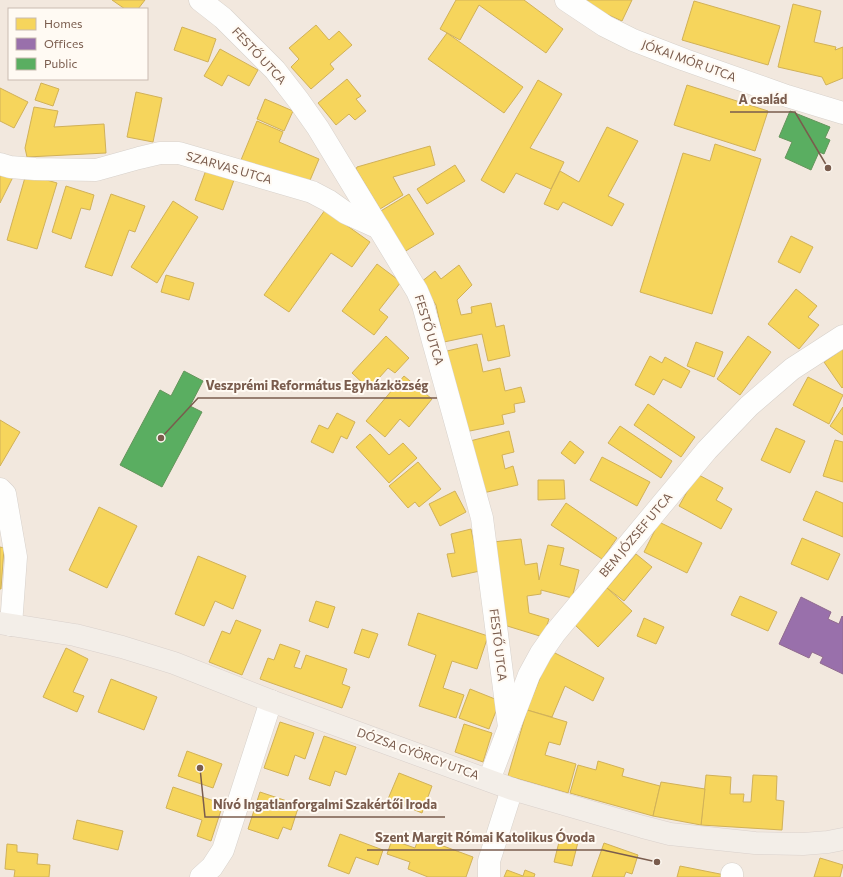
<svg xmlns="http://www.w3.org/2000/svg" width="843" height="877" viewBox="0 0 843 877" font-family="Commissioner,sans-serif">
<style>
.residential{fill:#f2e8de;fill-rule:evenodd}
.homes{fill:#f6d55c;stroke:#d1b158}
.offices{fill:#9970ab;stroke:#906a8f}
.public{fill:#5aae61;stroke:#64955b}
.lines{fill:none;stroke-linecap:round;stroke-linejoin:round}
.minor-casing{stroke:#d7d1cb;stroke-width:23}
.major-casing{stroke:#dad1cc;stroke-width:23}
.minor{stroke:#fefefd;stroke-width:22}
.major{stroke:#f3eee8;stroke-width:22}
.labels{text-anchor:middle;stroke-width:4;stroke-linejoin:round;paint-order:stroke}
.street-label{font-size:12px;fill:#7a5c4d;stroke:#fffaf3}
.leader{fill:none;stroke:#7a5c4d;stroke-width:1.5}
.callout-dot{fill:#7a5c4d;stroke:#fffaf3;stroke-width:1.5}
.callout-label{font-size:13px;text-anchor:middle;font-weight:bold;fill:#7a5c4d;stroke:#fffaf3;stroke-width:4;stroke-linejoin:round;paint-order:stroke}
</style>
<rect width="100%" height="100%" fill="#f9f5f0"/>
<path class="residential" d="M 0,0 L 843,0 L 843,877 L 0,877 ZM 9,9 L 147,9 L 147,79 L 9,79 Z"/>
<g class="homes">
<path d="M 112,0 L 145,0 L 138,9 L 125,9 Z"/>
<path d="M 456,0 L 524,0 L 563,29 L 546,53 L 479,5 L 460,40 L 440,29 Z"/>
<path d="M 586,0 L 632,0 L 622,21 L 584,4 Z"/>
<path d="M 694,1 L 780,26 L 768,65 L 682,40 Z"/>
<path d="M 793,4 L 821,11 L 814,42 L 836,47 L 835,50 L 843,47 L 843,78 L 826,85 L 822,77 L 778,67 Z"/>
<path d="M 316,25 L 329,40 L 339,31 L 352,45 L 330,64 L 334,69 L 311,89 L 291,67 L 299,59 L 289,48 Z"/>
<path d="M 182,27 L 216,39 L 208,62 L 174,50 Z"/>
<path d="M 447,33 L 523,87 L 504,113 L 428,59 Z"/>
<path d="M 220,49 L 258,70 L 249,86 L 228,75 L 222,86 L 204,76 Z"/>
<path d="M 347,79 L 361,96 L 356,99 L 366,111 L 355,120 L 349,114 L 336,125 L 318,103 Z"/>
<path d="M 538,80 L 562,94 L 530,148 L 564,162 L 551,189 L 516,173 L 504,193 L 481,180 Z"/>
<path d="M 41,83 L 59,89 L 53,106 L 35,100 Z"/>
<path d="M 687,85 L 768,111 L 755,151 L 674,125 Z"/>
<path d="M 0,88 L 28,102 L 14,128 L 0,121 Z"/>
<path d="M 136,92 L 162,98 L 153,142 L 127,137 Z"/>
<path d="M 265,99 L 293,111 L 284,131 L 257,119 Z"/>
<path d="M 34,107 L 58,111 L 54,127 L 104,124 L 106,153 L 27,157 L 25,148 Z"/>
<path d="M 257,121 L 283,132 L 279,142 L 319,159 L 308,185 L 241,160 Z"/>
<path d="M 607,127 L 638,141 L 608,196 L 624,204 L 612,226 L 563,202 L 558,210 L 544,204 L 560,171 L 579,182 Z"/>
<path d="M 715,144 L 761,159 L 712,314 L 640,292 L 683,153 L 710,161 Z"/>
<path d="M 430,146 L 435,165 L 393,177 L 403,195 L 380,209 L 356,169 L 357,167 Z"/>
<path d="M 455,165 L 465,181 L 427,204 L 417,189 Z"/>
<path d="M 0,170 L 13,177 L 0,203 Z"/>
<path d="M 206,170 L 234,180 L 223,210 L 195,200 Z"/>
<path d="M 26,174 L 57,183 L 37,249 L 7,240 Z"/>
<path d="M 66,186 L 94,195 L 90,210 L 81,208 L 71,239 L 52,232 Z"/>
<path d="M 111,194 L 145,206 L 135,232 L 129,230 L 112,276 L 85,267 Z"/>
<path d="M 409,194 L 434,234 L 404,252 L 379,212 Z"/>
<path d="M 173,201 L 198,217 L 157,283 L 131,267 Z"/>
<path d="M 325,210 L 370,242 L 352,267 L 331,253 L 289,312 L 264,295 Z"/>
<path d="M 791,236 L 813,247 L 800,273 L 778,262 Z"/>
<path d="M 377,264 L 401,282 L 379,310 L 388,317 L 374,335 L 342,311 Z"/>
<path d="M 459,265 L 472,285 L 457,300 L 461,315 L 472,313 L 471,307 L 491,303 L 496,327 L 504,325 L 510,356 L 488,361 L 482,334 L 444,342 L 436,305 L 421,282 L 435,271 L 441,279 Z"/>
<path d="M 166,275 L 194,283 L 189,300 L 161,292 Z"/>
<path d="M 796,289 L 817,306 L 808,317 L 819,325 L 799,349 L 768,324 Z"/>
<path d="M 386,336 L 409,358 L 395,373 L 388,368 L 369,389 L 352,373 Z"/>
<path d="M 748,336 L 771,352 L 740,395 L 717,379 Z"/>
<path d="M 696,342 L 723,352 L 714,377 L 687,366 Z"/>
<path d="M 477,344 L 483,372 L 500,368 L 505,391 L 521,387 L 525,402 L 514,404 L 515,412 L 502,415 L 504,424 L 465,432 L 447,351 Z"/>
<path d="M 843,349 L 843,387 L 842,388 L 824,362 Z"/>
<path d="M 650,356 L 662,363 L 665,357 L 690,371 L 681,388 L 663,379 L 654,395 L 635,385 Z"/>
<path d="M 404,376 L 432,399 L 409,427 L 400,419 L 385,437 L 366,421 Z"/>
<path d="M 808,377 L 843,395 L 829,424 L 793,405 Z"/>
<path d="M 648,404 L 695,437 L 681,457 L 634,425 Z"/>
<path d="M 843,407 L 843,435 L 830,426 Z"/>
<path d="M 337,413 L 355,422 L 347,439 L 341,436 L 333,453 L 311,442 L 319,425 L 328,429 Z"/>
<path d="M 0,420 L 20,432 L 0,466 Z"/>
<path d="M 620,426 L 672,461 L 661,478 L 608,443 Z"/>
<path d="M 776,428 L 805,441 L 790,473 L 761,460 Z"/>
<path d="M 509,431 L 514,452 L 502,455 L 505,469 L 513,466 L 518,485 L 483,493 L 470,441 Z"/>
<path d="M 370,434 L 389,455 L 403,443 L 417,458 L 389,483 L 356,447 Z"/>
<path d="M 835,440 L 843,442 L 843,482 L 823,476 Z"/>
<path d="M 570,441 L 584,452 L 575,464 L 561,453 Z"/>
<path d="M 602,457 L 650,482 L 637,506 L 590,480 Z"/>
<path d="M 418,462 L 441,489 L 419,507 L 415,502 L 408,508 L 389,486 Z"/>
<path d="M 697,474 L 723,488 L 716,500 L 732,509 L 721,529 L 679,506 Z"/>
<path d="M 538,480 L 564,480 L 565,499 L 538,500 Z"/>
<path d="M 455,491 L 466,512 L 440,526 L 429,504 Z"/>
<path d="M 816,491 L 843,503 L 843,537 L 803,520 Z"/>
<path d="M 566,503 L 617,538 L 602,559 L 551,525 Z"/>
<path d="M 99,507 L 137,526 L 107,588 L 69,570 Z"/>
<path d="M 659,522 L 702,543 L 687,573 L 644,552 Z"/>
<path d="M 471,529 L 480,571 L 452,577 L 447,554 L 455,553 L 451,534 Z"/>
<path d="M 802,538 L 840,554 L 828,580 L 791,564 Z"/>
<path d="M 521,539 L 525,565 L 537,563 L 539,580 L 548,545 L 564,548 L 560,565 L 579,570 L 572,598 L 541,590 L 541,594 L 527,596 L 529,613 L 549,619 L 543,637 L 504,625 L 493,542 Z"/>
<path d="M 0,547 L 4,548 L 1,589 L 0,589 Z"/>
<path d="M 636,554 L 652,567 L 624,601 L 607,588 Z"/>
<path d="M 198,556 L 246,576 L 233,609 L 215,601 L 204,626 L 175,614 Z"/>
<path d="M 607,588 L 632,611 L 598,647 L 574,624 Z"/>
<path d="M 740,596 L 777,612 L 768,631 L 731,615 Z"/>
<path d="M 316,601 L 335,607 L 328,628 L 309,621 Z"/>
<path d="M 418,613 L 488,636 L 477,669 L 452,661 L 443,688 L 464,695 L 456,718 L 419,706 L 436,655 L 408,645 Z"/>
<path d="M 644,618 L 664,627 L 656,644 L 637,636 Z"/>
<path d="M 236,620 L 261,630 L 242,675 L 209,662 L 222,631 L 230,634 Z"/>
<path d="M 362,629 L 378,634 L 369,658 L 354,653 Z"/>
<path d="M 280,644 L 300,651 L 294,667 L 301,669 L 306,655 L 347,669 L 342,684 L 350,687 L 342,708 L 260,679 L 268,658 L 274,660 Z"/>
<path d="M 66,648 L 88,659 L 73,692 L 84,696 L 77,712 L 43,697 Z"/>
<path d="M 551,651 L 604,678 L 593,701 L 565,686 L 552,717 L 527,710 Z"/>
<path d="M 111,679 L 157,697 L 144,730 L 98,712 Z"/>
<path d="M 470,689 L 500,701 L 489,729 L 459,718 Z"/>
<path d="M 527,710 L 567,722 L 560,745 L 549,742 L 545,755 L 576,764 L 568,793 L 508,776 Z"/>
<path d="M 280,722 L 314,733 L 305,759 L 295,755 L 288,776 L 264,768 Z"/>
<path d="M 464,724 L 492,733 L 483,762 L 455,752 Z"/>
<path d="M 324,736 L 356,747 L 346,775 L 335,771 L 330,786 L 309,779 Z"/>
<path d="M 187,751 L 222,764 L 213,788 L 178,776 Z"/>
<path d="M 598,761 L 624,769 L 622,776 L 660,786 L 653,816 L 570,793 L 578,765 L 596,770 Z"/>
<path d="M 399,773 L 432,786 L 422,813 L 388,799 Z"/>
<path d="M 706,775 L 731,777 L 730,794 L 744,794 L 743,802 L 751,802 L 753,775 L 777,776 L 776,800 L 784,801 L 782,830 L 701,825 Z"/>
<path d="M 661,782 L 705,789 L 701,825 L 653,816 Z"/>
<path d="M 173,787 L 223,804 L 211,841 L 197,836 L 202,820 L 166,808 Z"/>
<path d="M 260,792 L 299,805 L 291,830 L 283,827 L 278,839 L 248,829 Z"/>
<path d="M 77,820 L 123,831 L 118,850 L 73,839 Z"/>
<path d="M 340,834 L 383,850 L 378,865 L 356,857 L 349,874 L 328,866 Z"/>
<path d="M 561,834 L 579,838 L 572,866 L 554,862 Z"/>
<path d="M 419,837 L 473,857 L 466,877 L 428,877 L 408,869 L 410,862 L 387,854 L 392,840 L 415,848 Z"/>
<path d="M 604,843 L 638,855 L 632,874 L 626,872 L 624,877 L 592,877 Z"/>
<path d="M 7,844 L 17,845 L 17,852 L 38,854 L 37,864 L 50,865 L 49,877 L 14,877 L 15,870 L 5,869 Z"/>
<path d="M 820,858 L 843,865 L 840,877 L 814,877 Z"/>
<path d="M 680,866 L 725,875 L 725,877 L 677,877 Z"/>
<path d="M 507,870 L 523,876 L 525,870 L 535,874 L 534,877 L 504,877 Z"/>
</g>
<path class="offices" d="M 801,597 L 831,612 L 828,619 L 839,624 L 842,616 L 843,617 L 843,674 L 820,663 L 823,657 L 812,652 L 809,658 L 779,644 Z"/>
<g class="public">
<path d="M 790,111 L 830,127 L 825,138 L 830,140 L 824,154 L 819,152 L 811,170 L 785,158 L 792,142 L 779,137 Z"/>
<path d="M 184,371 L 203,381 L 190,406 L 202,412 L 162,487 L 120,465 L 160,390 L 171,396 Z"/>
</g>
<g class="lines">
<defs>
<g id="minor">
<path d="M 200,0 L 223,18 L 275,70 L 299,101 L 318,128 L 417,291 L 423,305 L 482,518 L 509,727"/>
<path d="M 566,0 L 605,26 L 633,40 L 685,60 L 787,96 L 843,113"/>
<path d="M 0,164 L 10,167 L 35,169 L 96,170 L 139,158 L 160,153 L 179,153 L 312,192 L 329,201 L 346,213 L 379,228"/>
<path d="M 0,489 L 5,494 L 16,557 L 11,625"/>
<path d="M 489,780 L 529,675 L 541,653 L 555,633 L 707,450 L 749,406 L 792,369 L 843,336"/>
<path d="M 201,877 L 212,867 L 223,850 L 271,701"/>
<path d="M 489,877 L 489,861 L 512,789"/>
<path d="M 732,877 L 732,874"/>
</g>
<path id="major" d="M 0,623 L 75,635 L 122,647 L 174,663 L 271,701 L 512,789 L 643,827 L 670,834 L 755,843 L 803,844 L 828,842 L 843,839"/>
</defs>
<use href="#minor" class="minor-casing"/>
<use href="#major" class="major-casing"/>
<use href="#minor" class="minor"/>
<use href="#major" class="major"/>
</g>
<g class="labels">
<g class="street-label">
<text transform="translate(259 56) rotate(47)" y="4">FESTŐ UTCA</text>
<text transform="translate(689 61) rotate(20)" y="4">JÓKAI MÓR UTCA</text>
<text transform="translate(229 168) rotate(16)" y="4">SZARVAS UTCA</text>
<text transform="translate(429 330) rotate(73)" y="4">FESTŐ UTCA</text>
<text transform="translate(636 535) rotate(-50)" y="4">BEM JÓZSEF UTCA</text>
<text transform="translate(498 645) rotate(83)" y="4">FESTŐ UTCA</text>
<text transform="translate(418 754) rotate(20)" y="4">DÓZSA GYÖRGY UTCA</text>
</g>
</g>
<path class="leader" d="M828 168L795 112H730M161 438L198 398H437M200 768L205 817H445M657 862L603 850H367"/>
<g class="callout-dot">
<circle cx="828" cy="168" r="4"/>
<circle cx="161" cy="438" r="4"/>
<circle cx="200" cy="768" r="4"/>
<circle cx="657" cy="862" r="4"/>
</g>
<g class="callout-label">
<text x="763" y="104">A család</text>
<text x="317" y="390">Veszprémi Református Egyházközség</text>
<text x="325" y="809">Nívó Ingatlanforgalmi Szakértői Iroda</text>
<text x="485" y="842">Szent Margit Római Katolikus Óvoda</text>
</g>
<rect x="8" y="8" width="140" height="72" fill="#fffaf3" stroke="#cabbb1"/>
<rect x="16" y="18" width="20" height="12" fill="#f6d55c" stroke="#cabbb1"/>
<text x="44" y="28" font-size="12" fill="#7a5c4d">Homes</text>
<rect x="16" y="38" width="20" height="12" fill="#9970ab" stroke="#cabbb1"/>
<text x="44" y="48" font-size="12" fill="#7a5c4d">Offices</text>
<rect x="16" y="58" width="20" height="12" fill="#5aae61" stroke="#cabbb1"/>
<text x="44" y="68" font-size="12" fill="#7a5c4d">Public</text>
</svg>
